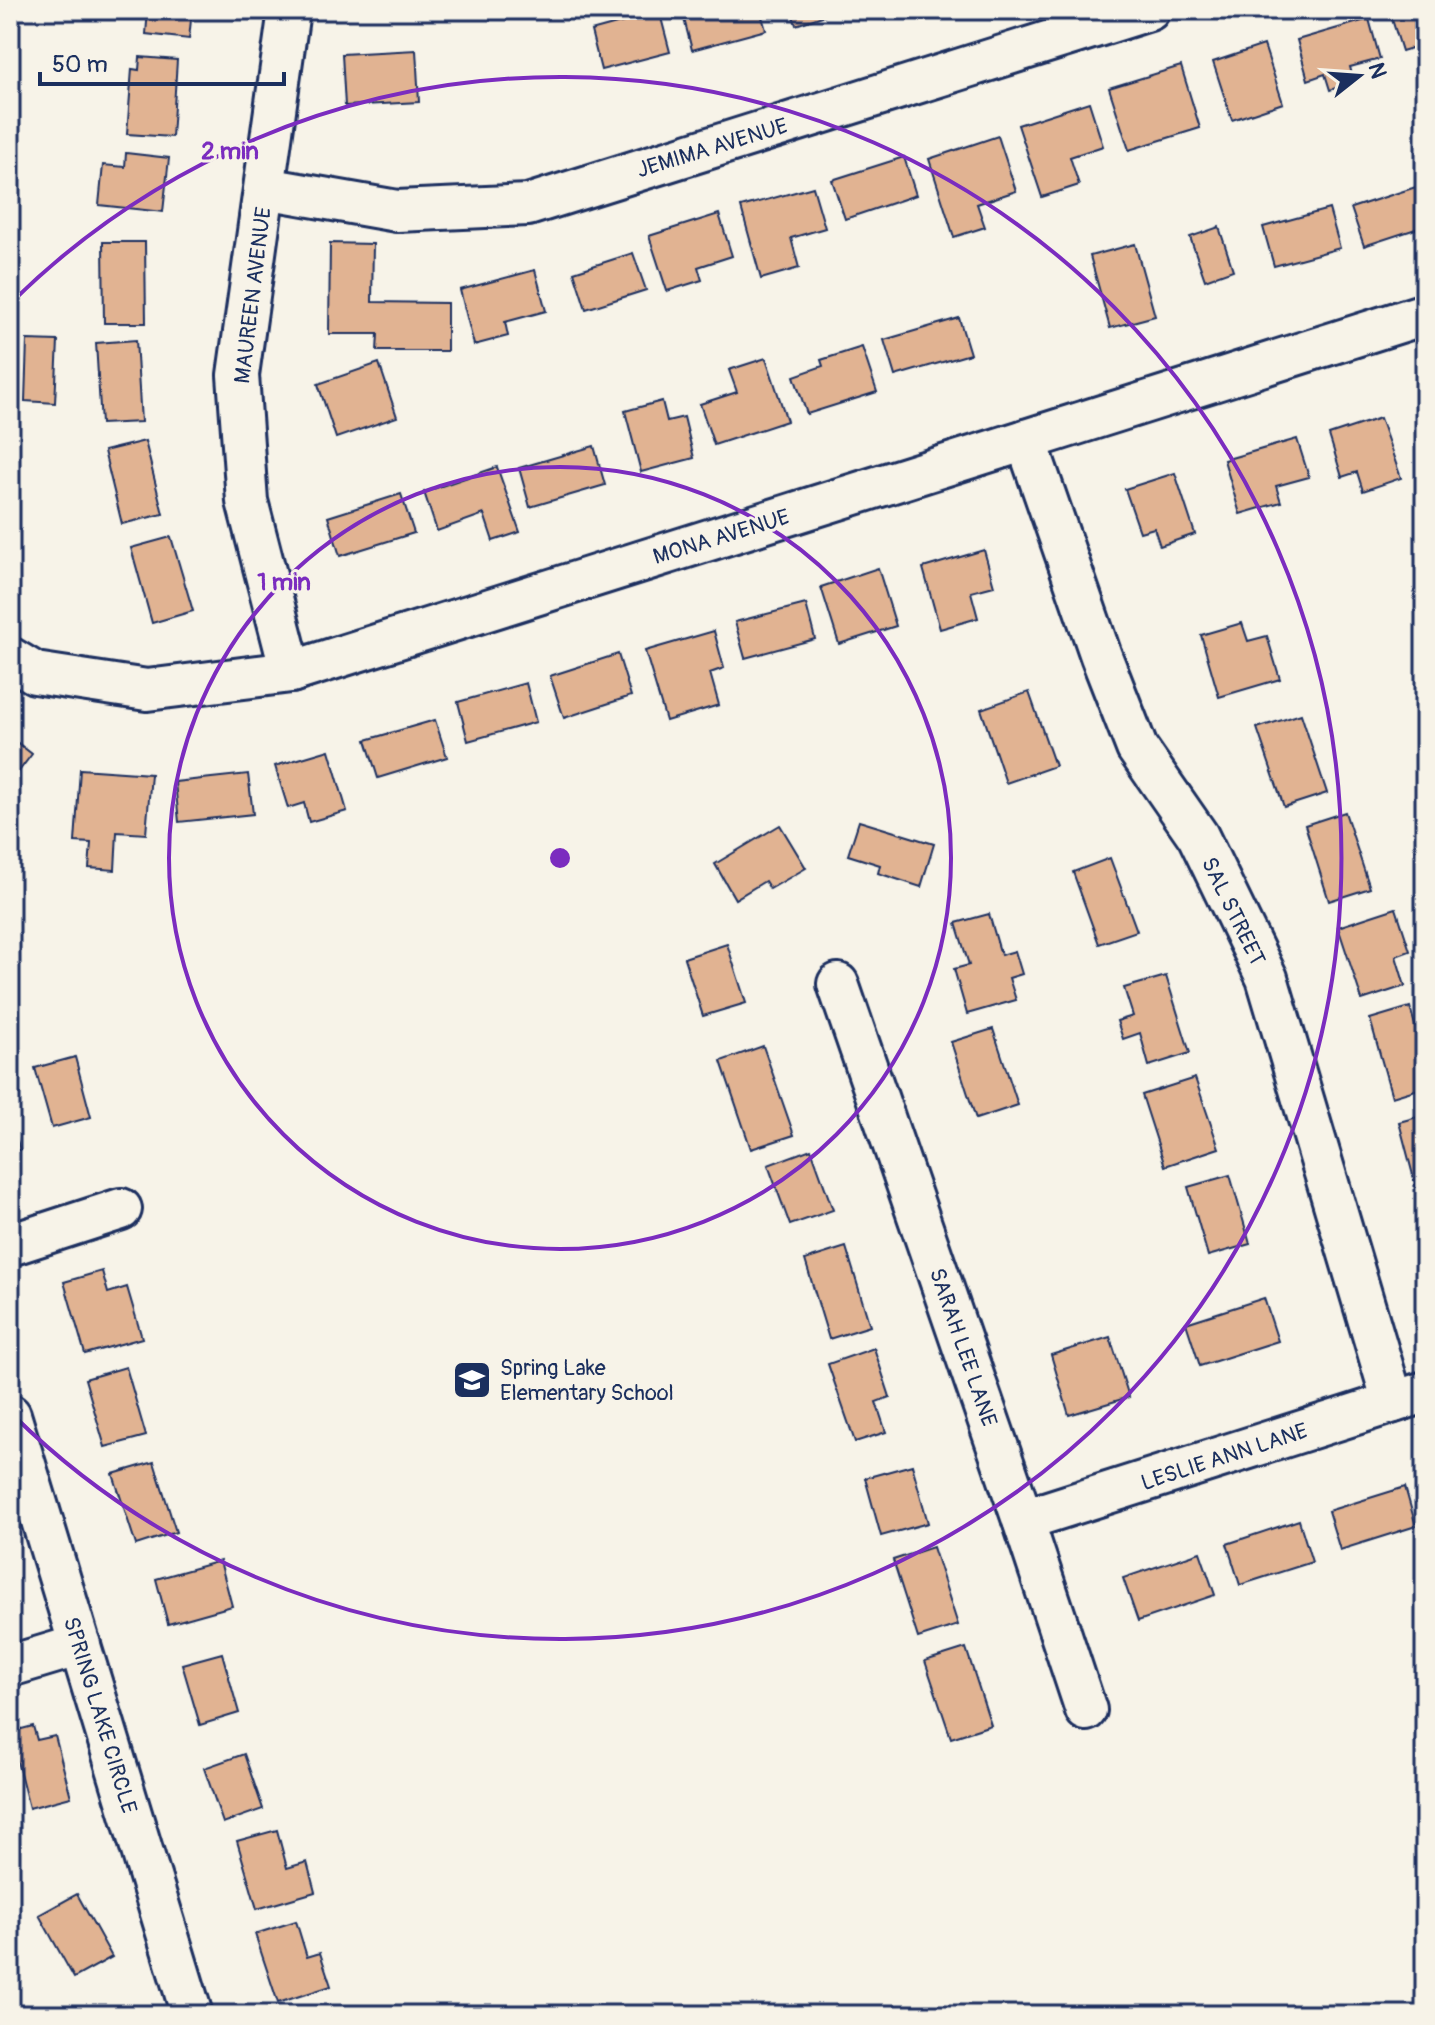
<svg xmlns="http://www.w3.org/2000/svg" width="1435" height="2025" viewBox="0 0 1435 2025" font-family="Pangolin,sans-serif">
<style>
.building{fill:#e1b392;stroke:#1b2f5e;stroke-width:2}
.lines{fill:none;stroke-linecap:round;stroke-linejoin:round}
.minor-casing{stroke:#1b2f5e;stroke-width:46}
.minor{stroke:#f7f3e8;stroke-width:40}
.ring{fill:none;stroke:#7b2cbf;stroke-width:4}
.labels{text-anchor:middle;stroke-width:6;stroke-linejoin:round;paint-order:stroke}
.street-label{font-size:22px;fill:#1b2f5e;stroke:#f7f3e8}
.poi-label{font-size:22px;fill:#1b2f5e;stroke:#f7f3e8;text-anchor:start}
.centre{fill:#7b2cbf;stroke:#f7f3e8;stroke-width:4}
.ring-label{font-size:24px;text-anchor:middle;font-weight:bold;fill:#7b2cbf;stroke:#f7f3e8;stroke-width:6;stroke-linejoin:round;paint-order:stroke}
</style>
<rect width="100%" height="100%" fill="#f7f3e8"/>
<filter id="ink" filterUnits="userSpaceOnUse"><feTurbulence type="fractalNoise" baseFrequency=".0125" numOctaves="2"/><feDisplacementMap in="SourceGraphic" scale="16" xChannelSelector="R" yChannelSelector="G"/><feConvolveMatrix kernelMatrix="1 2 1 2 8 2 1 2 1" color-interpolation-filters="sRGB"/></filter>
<g filter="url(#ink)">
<g class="building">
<path d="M 148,10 L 192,10 L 189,39 L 146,34 Z"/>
<path d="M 644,10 L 659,10 L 670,52 L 601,70 L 591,31 L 646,16 Z"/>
<path d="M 687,10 L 760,10 L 766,30 L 692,50 L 682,11 Z"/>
<path d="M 791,10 L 840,10 L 796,25 Z"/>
<path d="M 1400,10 L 1425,10 L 1425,44 L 1402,51 L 1390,13 Z"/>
<path d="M 1369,19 L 1380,59 L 1350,67 L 1354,82 L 1330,90 L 1325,74 L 1308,80 L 1297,40 Z"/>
<path d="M 1264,45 L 1283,103 L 1232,120 L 1213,62 Z"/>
<path d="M 416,50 L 419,102 L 345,106 L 342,54 Z"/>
<path d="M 140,57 L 177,60 L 172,137 L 127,134 L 132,69 L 139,70 Z"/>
<path d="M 1181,66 L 1200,128 L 1129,150 L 1109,88 Z"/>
<path d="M 1089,102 L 1103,146 L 1070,157 L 1079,185 L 1042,197 L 1018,125 Z"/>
<path d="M 998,136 L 1016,191 L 977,204 L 985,227 L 954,237 L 929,159 Z"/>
<path d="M 126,153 L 169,158 L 163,212 L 99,205 L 103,165 L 125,167 Z"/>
<path d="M 904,157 L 916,195 L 845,219 L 832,180 Z"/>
<path d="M 1422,185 L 1425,195 L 1425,226 L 1364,246 L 1351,208 Z"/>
<path d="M 813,187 L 825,228 L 791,238 L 799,268 L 761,279 L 741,207 Z"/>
<path d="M 1329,209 L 1340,248 L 1274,266 L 1263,227 Z"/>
<path d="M 719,214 L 732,256 L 698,267 L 702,280 L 667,291 L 649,236 Z"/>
<path d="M 1219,227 L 1233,270 L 1205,280 L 1190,237 Z"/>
<path d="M 103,242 L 145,242 L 146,323 L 104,323 Z"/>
<path d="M 330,243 L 373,244 L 372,302 L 447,303 L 447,351 L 377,351 L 378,334 L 329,334 Z"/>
<path d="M 1135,244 L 1155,316 L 1110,328 L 1090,256 Z"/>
<path d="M 633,253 L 646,290 L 586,309 L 574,272 Z"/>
<path d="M 535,270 L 546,311 L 505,322 L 508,336 L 474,345 L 460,290 Z"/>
<path d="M 959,318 L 970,354 L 895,376 L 884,340 Z"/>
<path d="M 27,340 L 58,341 L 55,403 L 25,401 Z"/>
<path d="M 136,340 L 141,422 L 101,424 L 96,343 Z"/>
<path d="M 862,347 L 877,392 L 807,414 L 794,376 L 823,366 L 821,360 Z"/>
<path d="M 766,358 L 787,421 L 714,445 L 700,404 L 737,392 L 729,370 Z"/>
<path d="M 379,363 L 397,417 L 336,438 L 318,384 Z"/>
<path d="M 662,401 L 667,421 L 684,417 L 694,458 L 641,472 L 625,411 Z"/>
<path d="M 1425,406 L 1425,446 L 1414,409 Z"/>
<path d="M 1380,418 L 1401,478 L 1363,491 L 1357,472 L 1342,477 L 1329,435 Z"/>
<path d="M 1297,439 L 1309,477 L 1276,486 L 1281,502 L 1240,514 L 1224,460 Z"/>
<path d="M 145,441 L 163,514 L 122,524 L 104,451 Z"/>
<path d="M 594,446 L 605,485 L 530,507 L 519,468 Z"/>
<path d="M 497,467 L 520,532 L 493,541 L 484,514 L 437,531 L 424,492 Z"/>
<path d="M 1175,473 L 1195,534 L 1160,546 L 1154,528 L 1140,532 L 1125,489 Z"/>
<path d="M 401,494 L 414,533 L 340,556 L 328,517 Z"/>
<path d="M 171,537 L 193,611 L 152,623 L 131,548 Z"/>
<path d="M 984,550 L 994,586 L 971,592 L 978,618 L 940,629 L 923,568 Z"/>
<path d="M 878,568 L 896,626 L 839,644 L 821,587 Z"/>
<path d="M 806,604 L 815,639 L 745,658 L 735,622 Z"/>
<path d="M 1242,623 L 1248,641 L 1267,636 L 1280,679 L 1219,697 L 1201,635 Z"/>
<path d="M 714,631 L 724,668 L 710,673 L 719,705 L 666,721 L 645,651 Z"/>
<path d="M 618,654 L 631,696 L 564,718 L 550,676 Z"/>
<path d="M 526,683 L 536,722 L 468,741 L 458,702 Z"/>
<path d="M 1029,692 L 1055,766 L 1006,783 L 981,709 Z"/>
<path d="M 1301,714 L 1327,793 L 1284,807 L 1257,728 Z"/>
<path d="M 435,720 L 447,757 L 378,778 L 366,740 Z"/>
<path d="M 10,737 L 32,754 L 10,783 Z"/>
<path d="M 329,750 L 347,811 L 309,822 L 304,803 L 288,808 L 275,766 Z"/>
<path d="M 80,769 L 151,774 L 146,834 L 117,832 L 115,870 L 89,868 L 91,843 L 75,842 Z"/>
<path d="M 248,774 L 253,814 L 179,822 L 175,782 Z"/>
<path d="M 1345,812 L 1370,888 L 1329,901 L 1305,825 Z"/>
<path d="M 859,821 L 934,844 L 921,887 L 878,873 L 880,865 L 848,855 Z"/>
<path d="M 780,825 L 806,868 L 770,889 L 765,881 L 735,899 L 715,864 Z"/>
<path d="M 1110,858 L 1137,931 L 1099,944 L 1073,872 Z"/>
<path d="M 1396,908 L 1410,951 L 1396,956 L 1405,986 L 1362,1000 L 1338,927 Z"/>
<path d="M 989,914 L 1001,955 L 1015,951 L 1022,974 L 1009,978 L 1016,1000 L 967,1014 L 954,969 L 969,965 L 956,923 Z"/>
<path d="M 727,944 L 746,1003 L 703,1016 L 684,958 Z"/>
<path d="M 1166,976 L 1190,1053 L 1149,1066 L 1140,1033 L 1123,1039 L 1117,1021 L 1133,1016 L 1124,988 Z"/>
<path d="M 1410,1007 L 1418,1036 L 1425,1034 L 1425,1087 L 1392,1097 L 1370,1019 Z"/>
<path d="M 993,1029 L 1018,1105 L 976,1119 L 951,1042 Z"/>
<path d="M 763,1046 L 794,1135 L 751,1149 L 721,1061 Z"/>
<path d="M 75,1057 L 91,1117 L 52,1128 L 35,1068 Z"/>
<path d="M 1195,1078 L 1219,1148 L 1165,1166 L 1142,1095 Z"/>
<path d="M 1425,1115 L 1425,1197 L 1419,1198 L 1399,1122 Z"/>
<path d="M 10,1117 L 20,1150 L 10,1153 Z"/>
<path d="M 811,1149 L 833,1210 L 790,1225 L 768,1165 Z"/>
<path d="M 1230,1175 L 1250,1244 L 1208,1256 L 1188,1187 Z"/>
<path d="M 846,1247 L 870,1326 L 829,1339 L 805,1260 Z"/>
<path d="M 102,1271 L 108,1293 L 127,1287 L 142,1338 L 85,1354 L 64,1282 Z"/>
<path d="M 1264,1298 L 1278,1341 L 1200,1366 L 1186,1323 Z"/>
<path d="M 1110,1337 L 1129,1397 L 1069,1415 L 1051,1355 Z"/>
<path d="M 874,1348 L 890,1397 L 876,1402 L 886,1432 L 855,1442 L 828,1364 Z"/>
<path d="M 126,1367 L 146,1436 L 105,1447 L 85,1379 Z"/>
<path d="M 154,1462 L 176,1532 L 136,1545 L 113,1474 Z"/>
<path d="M 912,1465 L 928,1523 L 881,1536 L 865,1478 Z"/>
<path d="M 1405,1487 L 1416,1526 L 1340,1550 L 1328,1511 Z"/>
<path d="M 1299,1520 L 1312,1562 L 1240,1585 L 1227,1544 Z"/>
<path d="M 933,1547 L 958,1625 L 918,1638 L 893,1560 Z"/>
<path d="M 1200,1552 L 1215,1595 L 1138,1621 L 1123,1578 Z"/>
<path d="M 220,1561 L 232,1606 L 168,1624 L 156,1579 Z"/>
<path d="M 966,1648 L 991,1725 L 951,1738 L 925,1661 Z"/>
<path d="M 222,1653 L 239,1713 L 200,1725 L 182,1664 Z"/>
<path d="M 33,1726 L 37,1740 L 55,1736 L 71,1797 L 29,1808 L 17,1761 L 10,1763 L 10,1732 Z"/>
<path d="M 244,1754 L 263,1809 L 223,1823 L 204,1768 Z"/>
<path d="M 277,1830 L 287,1868 L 307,1862 L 315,1892 L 257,1909 L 237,1841 Z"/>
<path d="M 77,1894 L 112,1957 L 74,1978 L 39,1915 Z"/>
<path d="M 296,1921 L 307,1957 L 320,1953 L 331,1986 L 278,2003 L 255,1934 Z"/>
</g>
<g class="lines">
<defs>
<g id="minor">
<path d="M 289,10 L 238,375 L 247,501 L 291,672"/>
<path d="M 265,188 L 397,211 L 528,205 L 1149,10"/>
<path d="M 1026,440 L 1101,656 L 1137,748 L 1198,836 L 1267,978 L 1393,1402"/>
<path d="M 10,658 L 35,673 L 147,690 L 291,672 L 1425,314"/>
<path d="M 838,984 L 1023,1520 L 1086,1710"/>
<path d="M 10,1245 L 121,1209"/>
<path d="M 10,1415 L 192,2015"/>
<path d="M 1023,1520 L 1425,1392"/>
<path d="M 10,1666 L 80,1645"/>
</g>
</defs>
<use href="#minor" class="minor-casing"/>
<use href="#minor" class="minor"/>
</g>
</g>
<g class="ring">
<circle cx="560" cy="858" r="391"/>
<path d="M13 301A781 781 0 1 1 13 1415"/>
</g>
<defs>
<symbol id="school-square" viewBox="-11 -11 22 22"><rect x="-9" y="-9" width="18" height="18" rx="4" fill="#1b2f5e" stroke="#f7f3e8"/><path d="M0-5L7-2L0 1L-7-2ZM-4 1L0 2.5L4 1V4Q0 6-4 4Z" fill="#fff"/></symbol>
</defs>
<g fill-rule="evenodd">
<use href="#school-square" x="450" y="1358" width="44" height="44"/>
</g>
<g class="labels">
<g class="street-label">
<text transform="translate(712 147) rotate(-17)" y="8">JEMIMA AVENUE</text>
<text transform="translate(252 295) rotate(-83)" y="8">MAUREEN AVENUE</text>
<text transform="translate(721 536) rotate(-17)" y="8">MONA AVENUE</text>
<text transform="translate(1234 911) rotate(64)" y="8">SAL STREET</text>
<text transform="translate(964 1347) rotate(71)" y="8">SARAH LEE LANE</text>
<text transform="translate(1224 1456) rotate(-18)" y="8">LESLIE ANN LANE</text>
<text transform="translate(101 1715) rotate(73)" y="8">SPRING LAKE CIRCLE</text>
</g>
<g class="poi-label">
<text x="500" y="1375">Spring Lake<tspan x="500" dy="25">Elementary School</tspan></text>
</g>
</g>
<circle cx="560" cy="858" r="12" class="centre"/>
<g class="ring-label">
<text x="230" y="159">2 min</text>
<text x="284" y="590">1 min</text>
</g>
<rect width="1435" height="2025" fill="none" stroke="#f7f3e8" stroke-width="40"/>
<rect x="20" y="20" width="1395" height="1985" fill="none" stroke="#1b2f5e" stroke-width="3" filter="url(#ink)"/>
<g transform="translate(1359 76) rotate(73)" stroke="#f7f3e8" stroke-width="6" paint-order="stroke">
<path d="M0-6L14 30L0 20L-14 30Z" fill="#1b2f5e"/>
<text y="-12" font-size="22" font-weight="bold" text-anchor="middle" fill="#1b2f5e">N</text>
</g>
<path d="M40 72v12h244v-12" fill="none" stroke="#1b2f5e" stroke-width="4"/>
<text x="52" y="72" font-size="24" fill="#1b2f5e" stroke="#f7f3e8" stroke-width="6" paint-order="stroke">50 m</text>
</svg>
